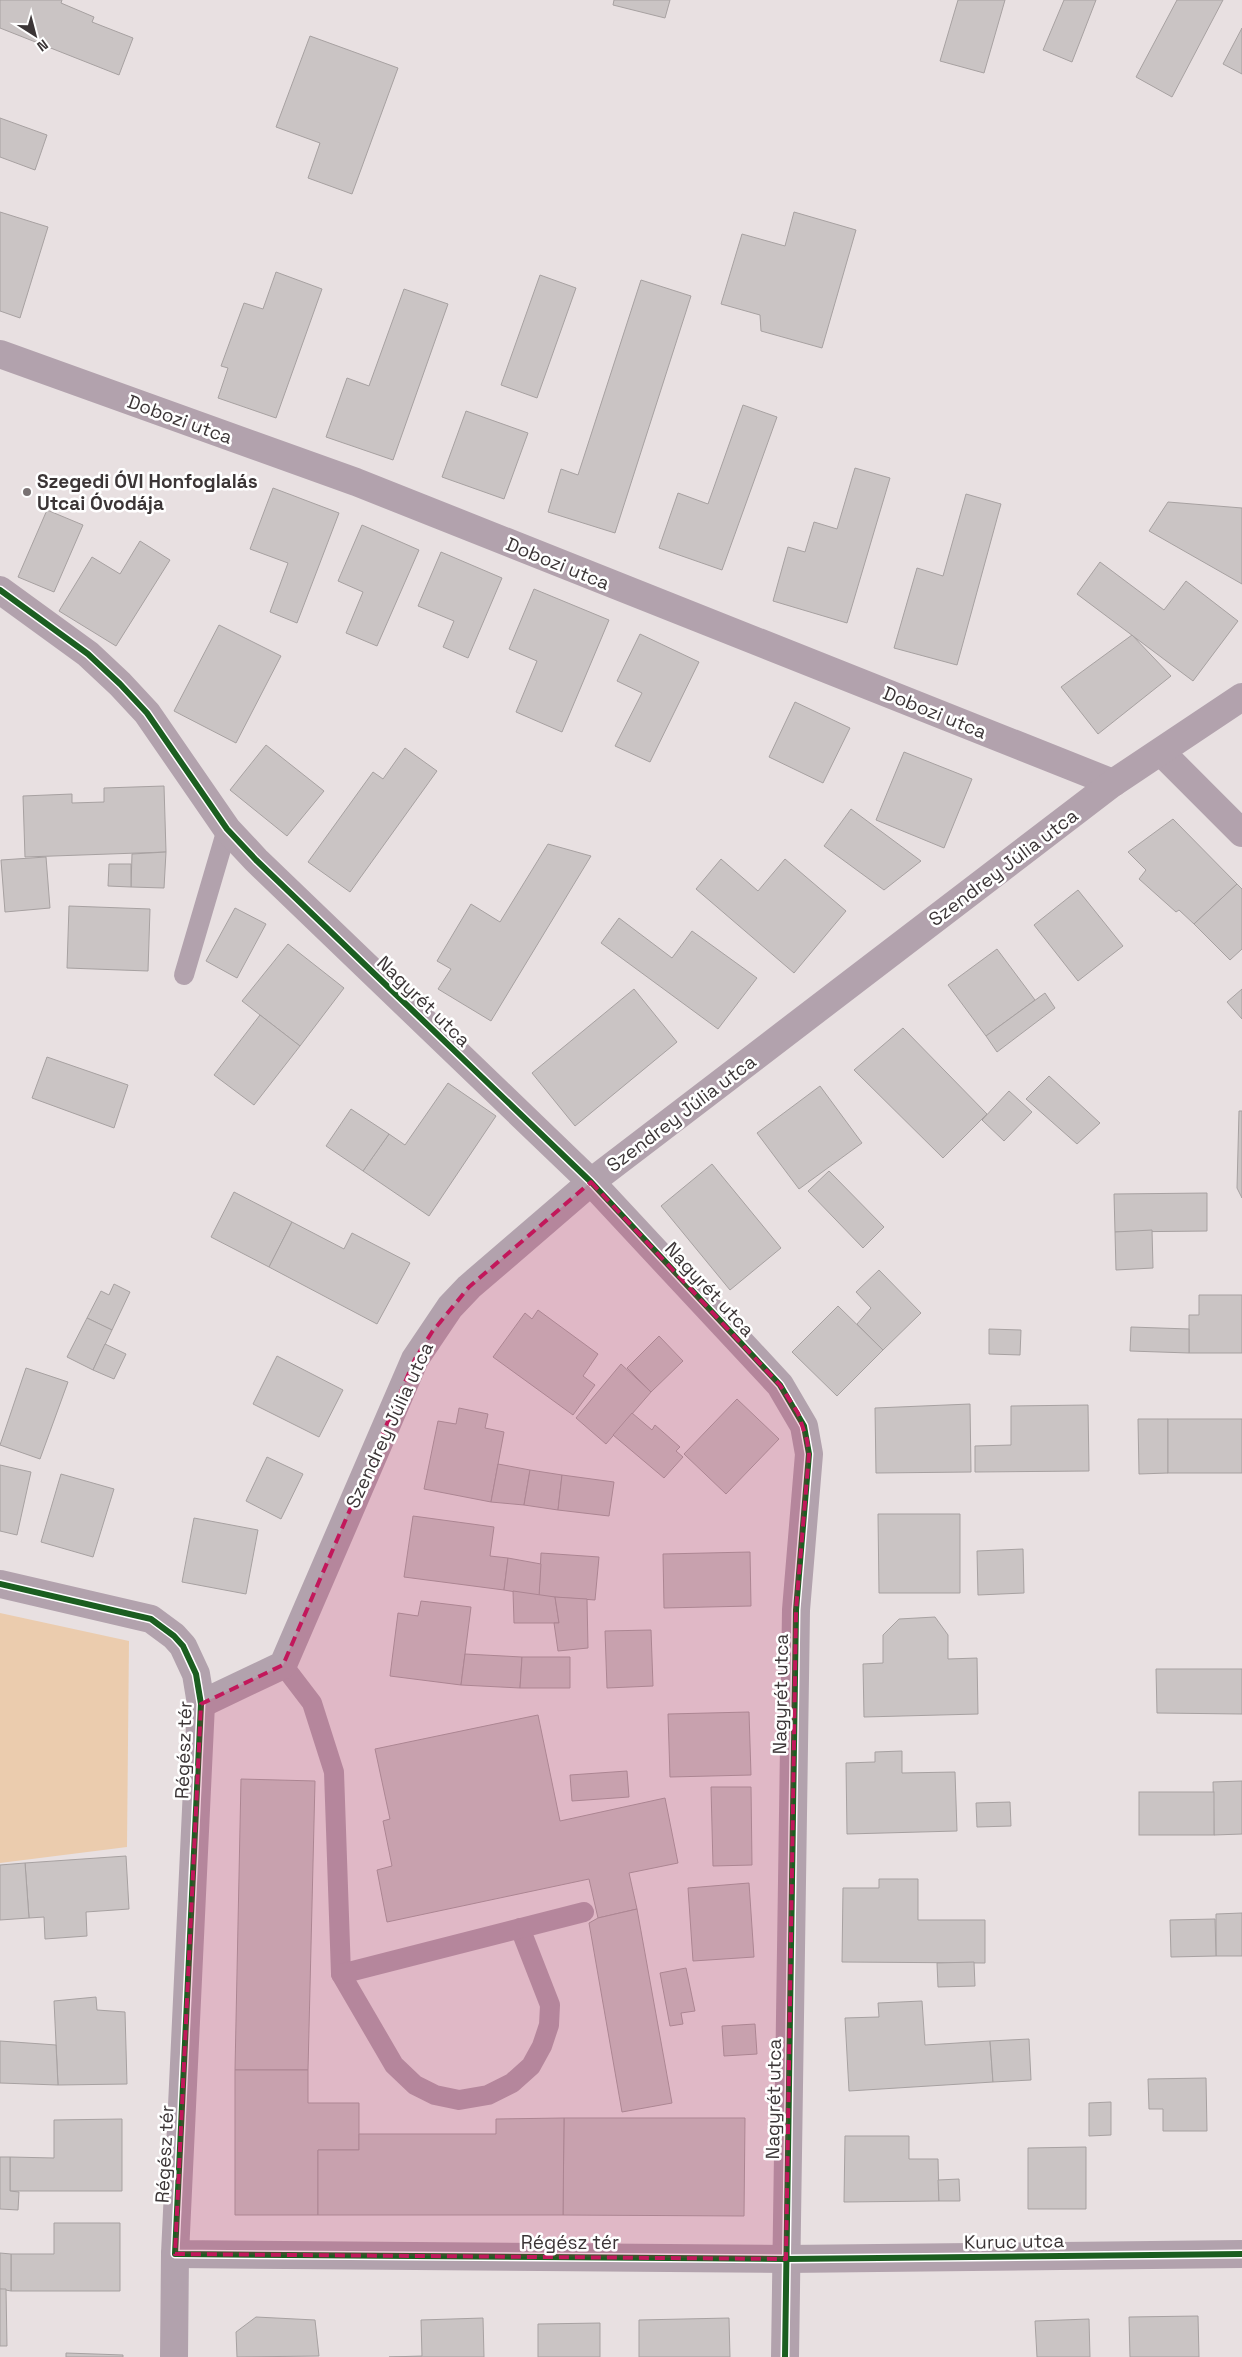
<svg xmlns="http://www.w3.org/2000/svg" width="1242" height="2357" viewBox="0 0 1242 2357" font-family="'Space Grotesk',sans-serif">
<style>
.green{fill:#ebccae}
.building{fill:#cac4c4;stroke:#a7a1a1}
.lines{fill:none;stroke-linecap:round;stroke-linejoin:round}
.service{stroke:#b2a2ad;stroke-width:20}
.minor{stroke:#b2a2ad;stroke-width:28}
.cycleway-casing{stroke:#fff;stroke-width:9}
.cycleway{stroke:#1b5e20;stroke-width:6}
.marked{fill:#c2185b;fill-opacity:0.2;stroke:#c2185b;stroke-width:4;stroke-dasharray:10 6;stroke-linejoin:round}
.poi-dot{fill:#787172;stroke:#fff;stroke-width:2}
.labels{text-anchor:middle;stroke-width:5;stroke-linejoin:round;paint-order:stroke}
.street-label{font-size:19px;fill:#3b3536;stroke:#fff}
.poi-label{font-size:19px;font-weight:bold;fill:#3b3536;stroke:#fff;text-anchor:start}
</style>
<rect width="100%" height="100%" fill="#e8e0e1"/>
<path class="green" d="M 0,1613 L 129,1641 L 127,1847 L 0,1863 Z"/>
<g class="building">
<path d="M 0,0 L 62,0 L 61,3 L 94,17 L 92,22 L 133,38 L 119,75 L 0,28 Z"/>
<path d="M 614,0 L 670,0 L 665,18 L 613,5 Z"/>
<path d="M 958,0 L 1005,0 L 984,73 L 940,61 Z"/>
<path d="M 1064,0 L 1096,0 L 1072,62 L 1043,50 Z"/>
<path d="M 1177,0 L 1223,0 L 1172,97 L 1136,77 Z"/>
<path d="M 1242,28 L 1242,74 L 1223,64 Z"/>
<path d="M 310,36 L 398,68 L 352,194 L 308,178 L 320,143 L 276,127 Z"/>
<path d="M 0,118 L 47,135 L 35,170 L 0,157 Z"/>
<path d="M 0,212 L 48,227 L 20,318 L 0,311 Z"/>
<path d="M 794,212 L 856,230 L 822,348 L 761,331 L 760,315 L 721,304 L 742,234 L 785,246 Z"/>
<path d="M 276,272 L 322,289 L 276,418 L 218,398 L 228,368 L 221,366 L 244,303 L 263,309 Z"/>
<path d="M 540,275 L 576,288 L 537,398 L 501,385 Z"/>
<path d="M 641,280 L 691,296 L 615,533 L 548,512 L 561,469 L 578,475 Z"/>
<path d="M 404,289 L 448,304 L 393,460 L 326,437 L 347,378 L 369,386 Z"/>
<path d="M 743,405 L 777,417 L 722,570 L 659,548 L 678,493 L 708,504 Z"/>
<path d="M 466,411 L 528,433 L 504,499 L 442,477 Z"/>
<path d="M 855,468 L 890,478 L 847,623 L 773,601 L 788,547 L 805,552 L 814,522 L 837,529 Z"/>
<path d="M 273,488 L 339,513 L 297,623 L 270,612 L 288,563 L 250,549 Z"/>
<path d="M 966,494 L 1001,504 L 957,665 L 894,648 L 917,568 L 943,576 Z"/>
<path d="M 1168,502 L 1242,508 L 1242,584 L 1149,531 Z"/>
<path d="M 47,510 L 83,525 L 54,592 L 18,577 Z"/>
<path d="M 362,525 L 419,550 L 377,646 L 346,633 L 363,592 L 338,581 Z"/>
<path d="M 140,541 L 170,560 L 116,646 L 59,611 L 92,557 L 120,574 Z"/>
<path d="M 441,552 L 502,578 L 468,658 L 443,647 L 454,621 L 418,606 Z"/>
<path d="M 1100,562 L 1164,610 L 1186,581 L 1238,621 L 1193,681 L 1077,594 Z"/>
<path d="M 534,589 L 609,620 L 562,732 L 516,712 L 537,661 L 509,649 Z"/>
<path d="M 219,625 L 281,656 L 236,743 L 174,711 Z"/>
<path d="M 640,634 L 699,662 L 650,762 L 615,746 L 642,693 L 617,681 Z"/>
<path d="M 1132,635 L 1171,676 L 1098,734 L 1061,687 Z"/>
<path d="M 795,702 L 850,728 L 823,783 L 769,757 Z"/>
<path d="M 266,745 L 324,791 L 287,836 L 230,790 Z"/>
<path d="M 405,748 L 437,771 L 350,892 L 308,862 L 373,772 L 383,779 Z"/>
<path d="M 904,752 L 972,779 L 944,848 L 876,820 Z"/>
<path d="M 164,786 L 166,852 L 25,857 L 23,796 L 72,794 L 72,803 L 104,802 L 104,788 Z"/>
<path d="M 851,809 L 921,861 L 884,890 L 824,846 Z"/>
<path d="M 1173,819 L 1237,884 L 1194,924 L 1179,910 L 1176,912 L 1139,879 L 1146,870 L 1128,852 Z"/>
<path d="M 548,844 L 591,856 L 491,1021 L 438,989 L 451,969 L 437,961 L 471,904 L 500,922 Z"/>
<path d="M 166,852 L 164,888 L 131,887 L 132,854 Z"/>
<path d="M 46,857 L 50,908 L 5,912 L 1,860 Z"/>
<path d="M 721,859 L 758,891 L 785,859 L 846,911 L 794,973 L 696,889 Z"/>
<path d="M 109,864 L 131,864 L 131,887 L 108,886 Z"/>
<path d="M 1237,884 L 1242,889 L 1242,949 L 1230,960 L 1194,924 Z"/>
<path d="M 1078,890 L 1123,946 L 1078,981 L 1034,925 Z"/>
<path d="M 69,906 L 150,909 L 148,971 L 67,968 Z"/>
<path d="M 235,908 L 266,924 L 237,978 L 206,961 Z"/>
<path d="M 619,918 L 672,958 L 692,931 L 757,978 L 718,1029 L 601,943 Z"/>
<path d="M 288,944 L 344,988 L 300,1046 L 242,1001 Z"/>
<path d="M 997,949 L 1035,1000 L 986,1036 L 948,985 Z"/>
<path d="M 634,989 L 677,1042 L 575,1126 L 532,1073 Z"/>
<path d="M 1242,989 L 1242,1019 L 1227,1002 Z"/>
<path d="M 1045,993 L 1055,1008 L 997,1052 L 986,1036 Z"/>
<path d="M 260,1015 L 300,1046 L 254,1105 L 214,1075 Z"/>
<path d="M 903,1028 L 987,1114 L 943,1158 L 854,1070 Z"/>
<path d="M 47,1057 L 128,1085 L 114,1128 L 32,1098 Z"/>
<path d="M 1049,1076 L 1100,1123 L 1077,1144 L 1026,1099 Z"/>
<path d="M 448,1083 L 496,1116 L 429,1216 L 363,1171 L 389,1134 L 405,1145 Z"/>
<path d="M 820,1086 L 862,1143 L 799,1189 L 757,1133 Z"/>
<path d="M 1009,1091 L 1032,1112 L 1004,1141 L 982,1120 Z"/>
<path d="M 351,1109 L 389,1134 L 363,1171 L 326,1146 Z"/>
<path d="M 1239,1111 L 1242,1111 L 1242,1198 L 1237,1188 Z"/>
<path d="M 712,1164 L 781,1248 L 730,1290 L 661,1206 Z"/>
<path d="M 829,1171 L 884,1227 L 863,1248 L 808,1191 Z"/>
<path d="M 234,1192 L 292,1222 L 269,1267 L 211,1237 Z"/>
<path d="M 1207,1193 L 1207,1231 L 1115,1232 L 1114,1194 Z"/>
<path d="M 292,1222 L 344,1249 L 352,1233 L 410,1263 L 377,1324 L 269,1267 Z"/>
<path d="M 1152,1230 L 1153,1268 L 1116,1270 L 1115,1232 Z"/>
<path d="M 879,1270 L 921,1313 L 883,1350 L 857,1324 L 871,1308 L 856,1292 Z"/>
<path d="M 114,1284 L 130,1292 L 112,1330 L 87,1318 L 101,1291 L 109,1295 Z"/>
<path d="M 1199,1295 L 1242,1295 L 1242,1353 L 1189,1353 L 1189,1315 L 1199,1315 Z"/>
<path d="M 838,1306 L 883,1350 L 837,1396 L 792,1352 Z"/>
<path d="M 538,1310 L 598,1354 L 583,1376 L 595,1385 L 573,1415 L 493,1357 L 525,1313 L 532,1319 Z"/>
<path d="M 87,1318 L 112,1330 L 93,1370 L 67,1357 Z"/>
<path d="M 1131,1327 L 1189,1329 L 1189,1353 L 1130,1351 Z"/>
<path d="M 989,1329 L 1021,1330 L 1020,1355 L 989,1354 Z"/>
<path d="M 659,1336 L 683,1361 L 651,1392 L 627,1368 Z"/>
<path d="M 105,1344 L 126,1354 L 114,1379 L 93,1370 Z"/>
<path d="M 277,1356 L 343,1390 L 319,1437 L 253,1404 Z"/>
<path d="M 621,1364 L 651,1392 L 606,1444 L 576,1418 Z"/>
<path d="M 26,1368 L 68,1382 L 40,1459 L 0,1445 Z"/>
<path d="M 737,1399 L 779,1439 L 726,1494 L 684,1454 Z"/>
<path d="M 970,1404 L 971,1472 L 876,1473 L 875,1408 Z"/>
<path d="M 1088,1405 L 1089,1471 L 975,1472 L 975,1446 L 1011,1445 L 1011,1406 Z"/>
<path d="M 459,1408 L 488,1414 L 485,1428 L 504,1432 L 491,1502 L 424,1489 L 438,1421 L 456,1424 Z"/>
<path d="M 632,1413 L 652,1430 L 655,1425 L 680,1447 L 676,1451 L 683,1457 L 664,1478 L 613,1435 Z"/>
<path d="M 1138,1419 L 1168,1419 L 1168,1473 L 1139,1474 Z"/>
<rect x="1168" y="1419" width="74" height="54"/>
<path d="M 267,1457 L 303,1474 L 281,1519 L 246,1501 Z"/>
<path d="M 498,1464 L 530,1470 L 524,1505 L 491,1502 Z"/>
<path d="M 0,1465 L 31,1472 L 17,1535 L 0,1531 Z"/>
<path d="M 530,1470 L 562,1475 L 558,1510 L 524,1505 Z"/>
<path d="M 61,1474 L 114,1489 L 93,1557 L 41,1542 Z"/>
<path d="M 562,1475 L 614,1482 L 609,1516 L 558,1510 Z"/>
<path d="M 878,1514 L 960,1514 L 960,1593 L 879,1593 Z"/>
<path d="M 413,1516 L 494,1527 L 490,1556 L 508,1558 L 504,1590 L 404,1577 Z"/>
<path d="M 194,1518 L 258,1530 L 246,1594 L 182,1582 Z"/>
<path d="M 1023,1549 L 1024,1593 L 978,1595 L 977,1551 Z"/>
<path d="M 750,1552 L 751,1606 L 664,1608 L 663,1554 Z"/>
<path d="M 541,1553 L 599,1557 L 595,1600 L 539,1596 Z"/>
<path d="M 508,1558 L 541,1564 L 539,1596 L 504,1590 Z"/>
<path d="M 513,1591 L 555,1597 L 559,1623 L 514,1623 Z"/>
<path d="M 555,1597 L 587,1599 L 588,1648 L 558,1651 L 554,1623 L 559,1623 Z"/>
<path d="M 421,1601 L 471,1607 L 461,1685 L 390,1676 L 398,1613 L 418,1616 Z"/>
<path d="M 935,1617 L 948,1635 L 948,1659 L 977,1658 L 978,1714 L 864,1717 L 863,1664 L 883,1663 L 883,1635 L 899,1619 Z"/>
<path d="M 651,1630 L 653,1686 L 607,1688 L 605,1631 Z"/>
<path d="M 465,1654 L 522,1657 L 520,1688 L 461,1685 Z"/>
<path d="M 522,1657 L 570,1657 L 570,1688 L 520,1688 Z"/>
<path d="M 1156,1669 L 1242,1669 L 1242,1714 L 1157,1713 Z"/>
<path d="M 749,1712 L 751,1775 L 670,1777 L 668,1714 Z"/>
<path d="M 538,1715 L 560,1821 L 665,1798 L 678,1863 L 629,1873 L 637,1909 L 598,1918 L 589,1879 L 387,1922 L 377,1870 L 392,1866 L 383,1821 L 390,1819 L 375,1749 Z"/>
<path d="M 902,1751 L 902,1773 L 955,1772 L 957,1831 L 847,1834 L 846,1763 L 875,1762 L 875,1752 Z"/>
<path d="M 627,1771 L 629,1797 L 572,1801 L 570,1775 Z"/>
<path d="M 241,1779 L 315,1781 L 308,2070 L 235,2070 Z"/>
<path d="M 1242,1781 L 1242,1834 L 1214,1835 L 1213,1782 Z"/>
<path d="M 711,1787 L 751,1787 L 752,1865 L 713,1866 Z"/>
<rect x="1139" y="1792" width="75" height="43"/>
<path d="M 1010,1802 L 1011,1826 L 977,1827 L 976,1803 Z"/>
<path d="M 126,1856 L 129,1909 L 86,1912 L 87,1936 L 45,1939 L 44,1917 L 29,1918 L 25,1863 Z"/>
<path d="M 25,1863 L 29,1918 L 0,1920 L 0,1865 Z"/>
<path d="M 879,1879 L 918,1879 L 918,1920 L 985,1920 L 985,1963 L 842,1962 L 843,1888 L 879,1888 Z"/>
<path d="M 749,1883 L 754,1957 L 693,1961 L 688,1888 Z"/>
<path d="M 637,1909 L 672,2103 L 622,2112 L 589,1923 L 598,1918 Z"/>
<path d="M 1242,1913 L 1242,1956 L 1216,1956 L 1216,1914 Z"/>
<path d="M 1215,1919 L 1216,1956 L 1171,1957 L 1170,1920 Z"/>
<path d="M 974,1962 L 975,1986 L 938,1987 L 937,1963 Z"/>
<path d="M 686,1968 L 695,2011 L 681,2013 L 683,2024 L 670,2026 L 660,1973 Z"/>
<path d="M 96,1997 L 97,2010 L 125,2012 L 127,2084 L 58,2085 L 54,2001 Z"/>
<path d="M 922,2001 L 925,2045 L 990,2041 L 993,2082 L 849,2091 L 845,2018 L 879,2017 L 878,2003 Z"/>
<path d="M 755,2024 L 757,2054 L 724,2056 L 722,2026 Z"/>
<path d="M 1029,2039 L 1031,2080 L 993,2082 L 990,2041 Z"/>
<path d="M 0,2041 L 56,2045 L 58,2085 L 0,2083 Z"/>
<path d="M 235,2070 L 308,2070 L 308,2103 L 359,2103 L 359,2150 L 318,2150 L 318,2215 L 235,2215 Z"/>
<path d="M 1206,2078 L 1207,2131 L 1163,2131 L 1163,2109 L 1149,2109 L 1148,2079 Z"/>
<path d="M 1111,2102 L 1111,2135 L 1089,2136 L 1089,2103 Z"/>
<path d="M 564,2118 L 745,2118 L 744,2216 L 563,2215 Z"/>
<path d="M 564,2118 L 563,2215 L 318,2215 L 318,2150 L 359,2150 L 359,2134 L 496,2134 L 496,2119 Z"/>
<path d="M 122,2119 L 122,2191 L 10,2191 L 10,2157 L 54,2158 L 54,2120 Z"/>
<path d="M 845,2136 L 909,2136 L 909,2159 L 938,2159 L 939,2201 L 844,2202 Z"/>
<path d="M 1086,2147 L 1086,2209 L 1028,2209 L 1028,2148 Z"/>
<path d="M 0,2157 L 10,2157 L 10,2191 L 19,2192 L 18,2210 L 0,2209 Z"/>
<path d="M 959,2179 L 960,2201 L 939,2201 L 938,2180 Z"/>
<path d="M 54,2223 L 120,2223 L 120,2291 L 11,2291 L 11,2254 L 54,2254 Z"/>
<path d="M 0,2253 L 11,2254 L 11,2291 L 0,2289 Z"/>
<path d="M 0,2289 L 6,2289 L 7,2346 L 0,2346 Z"/>
<path d="M 1198,2316 L 1199,2357 L 1130,2357 L 1129,2317 Z"/>
<path d="M 256,2317 L 315,2320 L 319,2356 L 237,2357 L 236,2332 Z"/>
<path d="M 483,2318 L 484,2357 L 389,2357 L 422,2356 L 421,2320 Z"/>
<path d="M 729,2318 L 730,2357 L 639,2357 L 639,2320 Z"/>
<path d="M 1089,2319 L 1090,2357 L 1037,2357 L 1035,2321 Z"/>
<path d="M 600,2323 L 600,2357 L 538,2357 L 538,2324 Z"/>
<path d="M 66,2353 L 123,2355 L 123,2357 L 66,2357 Z"/>
</g>
<g class="lines">
<g class="service">
<path d="M 184,975 L 227,829"/>
<path d="M 283,1665 L 312,1703 L 334,1772 L 341,1974 L 394,2065 L 415,2085 L 435,2095 L 459,2100 L 488,2095 L 512,2083 L 531,2066 L 542,2046 L 549,2025 L 550,2005 L 520,1928"/>
<path d="M 341,1974 L 584,1912"/>
</g>
<g class="minor">
<path d="M 0,354 L 356,482 L 1113,783"/>
<path d="M 0,590 L 88,654 L 120,684 L 147,713 L 227,829 L 256,860 L 591,1182 L 780,1385 L 804,1426 L 809,1454 L 796,1610 L 785,2357"/>
<path d="M 1161,752 L 1242,833"/>
<path d="M 0,1584 L 151,1619 L 174,1636 L 183,1646 L 196,1674 L 201,1704 L 175,2254 L 786,2259 L 1242,2254"/>
<path d="M 201,1704 L 283,1665 L 415,1359 L 450,1307 L 469,1287 L 591,1182 L 1113,783 L 1242,697"/>
<path d="M 174,2357 L 175,2254"/>
</g>
<defs>
<g id="cycleway">
<path d="M 0,590 L 88,654 L 120,684 L 147,713 L 227,829 L 256,860 L 591,1182 L 780,1385 L 804,1426 L 809,1454 L 796,1610 L 785,2357"/>
<path d="M 0,1584 L 151,1619 L 174,1636 L 183,1646 L 196,1674 L 201,1704 L 175,2254 L 786,2259 L 1242,2254"/>
</g>
</defs>
<use href="#cycleway" class="cycleway-casing"/>
<use href="#cycleway" class="cycleway"/>
</g>
<path class="marked" d="M 591,1182 L 780,1385 L 798,1413 L 807,1440 L 809,1454 L 796,1610 L 786,2259 L 175,2254 L 201,1704 L 283,1665 L 415,1359 L 432,1332 L 469,1287 Z"/>
<circle class="poi-dot" cx="27" cy="492" r="5"/>
<g class="labels">
<g class="street-label">
<text transform="translate(180 419) rotate(20)" y="7">Dobozi utca</text>
<text transform="translate(558 563) rotate(22)" y="7">Dobozi utca</text>
<text transform="translate(935 712) rotate(22)" y="7">Dobozi utca</text>
<text transform="translate(1003 867) rotate(-37)" y="7">Szendrey Júlia utca</text>
<text transform="translate(424 1001) rotate(44)" y="7">Nagyrét utca</text>
<text transform="translate(681 1113) rotate(-37)" y="7">Szendrey Júlia utca</text>
<text transform="translate(710 1289) rotate(47)" y="7">Nagyrét utca</text>
<text transform="translate(389 1425) rotate(-65)" y="7">Szendrey Júlia utca</text>
<text transform="translate(780 1694) rotate(-89)" y="7">Nagyrét utca</text>
<text transform="translate(183 1750) rotate(-88)" y="7">Régész tér</text>
<text transform="translate(773 2099) rotate(-89)" y="7">Nagyrét utca</text>
<text transform="translate(164 2154) rotate(-87)" y="7">Régész tér</text>
<text transform="translate(1014 2241) rotate(-1)" y="7">Kuruc utca</text>
<text x="570" y="2249">Régész tér</text>
</g>
<g class="poi-label">
<text x="37" y="488">Szegedi ÓVI Honfoglalás<tspan x="37" dy="22">Utcai Óvodája</tspan></text>
</g>
</g>
<g transform="translate(35 35) rotate(144)" stroke="#ffffff" stroke-width="4" paint-order="stroke">
<path d="M0-4L9 19L0 12L-9 19Z" fill="#3b3536"/>
<text y="-8" font-size="14" font-weight="bold" text-anchor="middle" fill="#3b3536">N</text>
</g>
</svg>
